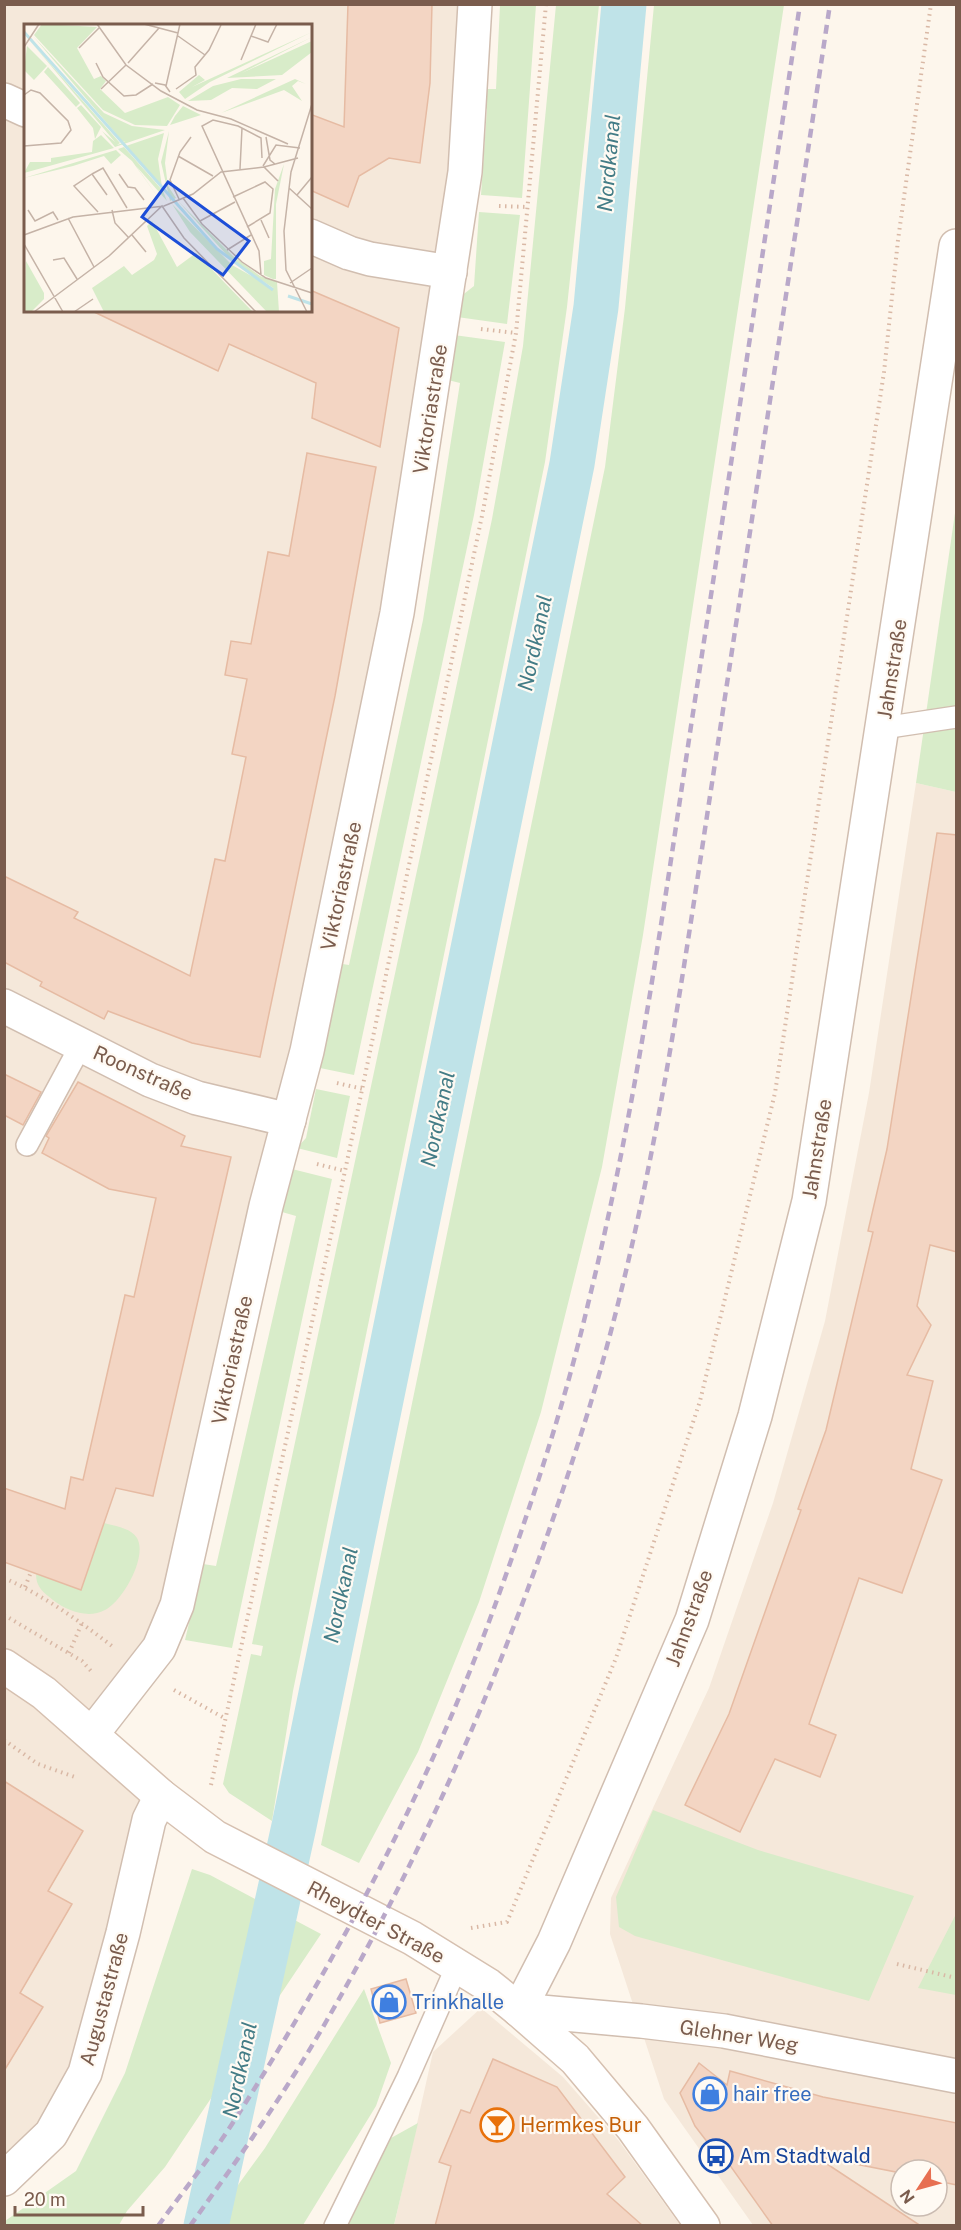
<svg xmlns="http://www.w3.org/2000/svg" width="961" height="2230" viewBox="0 0 961 2230" font-family="'Public Sans',sans-serif">
<style>
.residential{fill:#f5e8da;fill-rule:evenodd}
.green{fill:#d8ecc9}
.lines{fill:none;stroke-linecap:round;stroke-linejoin:round}
.canal{stroke:#bfe3e8;stroke-width:45}
.building{fill:#f3d5c3;stroke:#e6bba3;stroke-width:1.5}
.lane-casing{stroke:#d1beb0;stroke-width:24}
.street-casing{stroke:#d1beb0;stroke-width:36}
.secondary-casing{stroke:#d6c0b0;stroke-width:36}
.path{stroke:#d9b8a5;stroke-width:4;stroke-dasharray:1.5 4.5;stroke-linecap:butt}
.lane{stroke:#fff;stroke-width:21}
.street{stroke:#fff;stroke-width:33}
.secondary{stroke:#fff;stroke-width:33}
.rail{stroke:#b9a8c9;stroke-width:4.5;stroke-dasharray:9 6;stroke-linecap:butt}
.labels{text-anchor:middle;stroke-width:4.5;stroke-linejoin:round;paint-order:stroke}
.street-label{font-size:20px;fill:#7a5c4d;stroke:#fffaf3}
.shop-label{font-size:20px;fill:#366cbe;stroke:#fffaf3;text-anchor:start}
.food-label{font-size:20px;fill:#c56008;stroke:#fffaf3;text-anchor:start}
.transit-label{font-size:20px;fill:#164399;stroke:#fffaf3;text-anchor:start}
.water-label{font-size:21px;font-style:italic;fill:#437c86;stroke:#fffaf3}
.inset-river{fill:none;stroke:#bfe3e8;stroke-width:3}
.inset-road{fill:none;stroke:#c5b3a7;stroke-width:1.5}
.view{fill:#1d4ed8;fill-opacity:0.15;stroke:#1d4ed8;stroke-width:3}
.inset-edge{fill:none;stroke:#7a5c4d;stroke-width:3}
</style>
<rect width="100%" height="100%" fill="#fdf6ec"/>
<g class="residential">
<path d="M 5,5 L 464,5 L 451,205 L 429,366 L 295,1052 L 163,1628 L 88,1734 L 152,1793 L 82,2071 L 5,2173 ZM 26,26 L 310,26 L 310,310 L 26,310 Z"/>
<path d="M 916,783 L 956,792 L 956,2225 L 753,2225 L 664,2099 L 610,1934 L 611,1898 L 709,1688 L 773,1503 L 825,1321 L 869,1093 ZM 901,2170 L 937,2170 L 937,2206 L 901,2206 Z"/>
<path d="M 481,2008 L 563,2077 L 619,2141 L 680,2225 L 394,2226 L 433,2052 Z"/>
</g>
<g class="green">
<path d="M 500,5 L 536,5 L 522,198 L 481,195 L 487,109 L 481,103 L 482,89 L 496,89 Z"/>
<path d="M 556,5 L 599,5 L 567,307 L 545,462 L 293,1691 L 272,1821 L 229,1793 L 223,1784 L 251,1654 L 261,1656 L 263,1646 L 252,1644 L 492,519 L 523,346 Z"/>
<path d="M 654,5 L 784,5 L 643,935 L 602,1167 L 541,1412 L 479,1602 L 418,1752 L 359,1863 L 321,1845 L 605,467 L 625,308 Z"/>
<path d="M 479,212 L 520,215 L 507,324 L 457,317 L 460,297 L 474,286 Z"/>
<path d="M 454,335 L 505,342 L 474,515 L 354,1075 L 320,1068 L 338,983 L 333,974 L 336,963 L 349,965 L 423,620 L 460,383 L 448,380 Z"/>
<path d="M 956,506 L 956,792 L 916,783 Z"/>
<path d="M 316,1089 L 350,1096 L 337,1158 L 297,1148 L 306,1138 Z"/>
<path d="M 292,1169 L 332,1179 L 232,1648 L 185,1640 L 203,1564 L 216,1566 L 296,1216 L 282,1212 Z"/>
<path d="M 104,1523 C 115,1526 131,1528 137,1538 C 148,1557 122,1602 105,1610 C 88,1619 67,1611 53,1600 C 43,1592 36,1587 36,1574 L 81,1590 Z"/>
<path d="M 653,1810 L 758,1850 L 914,1896 L 869,2001 L 635,1936 L 619,1927 L 616,1897 Z"/>
<path d="M 192,1869 L 210,1875 L 321,1934 L 165,2167 L 127,2211 L 119,2225 L 5,2225 L 5,2221 L 76,2171 L 125,2073 Z"/>
<path d="M 956,1914 L 956,1995 L 918,1988 Z"/>
<path d="M 364,1989 L 391,2063 L 376,2106 L 303,2225 L 224,2225 L 230,2196 L 265,2148 Z"/>
<path d="M 418,2123 L 394,2225 L 346,2226 L 391,2138 Z"/>
</g>
<g class="lines">
<path class="canal" d="M 206,2226 L 294,1826 L 572,464 L 596,307 L 624,4"/>
</g>
<g class="building">
<path d="M 348,4 L 432,4 L 430,83 L 420,163 L 389,158 L 359,176 L 348,207 L 310,190 L 310,114 L 344,127 Z"/>
<path d="M 310,290 L 399,328 L 380,447 L 312,418 L 316,383 L 229,344 L 218,371 L 90,310 L 310,310 Z"/>
<path d="M 307,453 L 376,467 L 335,696 L 260,1057 L 192,1043 L 108,1011 L 104,1019 L 40,986 L 42,982 L 4,962 L 4,876 L 78,912 L 74,918 L 190,976 L 215,859 L 225,861 L 246,757 L 232,754 L 247,679 L 225,675 L 231,641 L 251,644 L 268,552 L 289,556 Z"/>
<path d="M 937,833 L 957,835 L 957,1252 L 930,1245 L 917,1306 L 931,1325 L 907,1375 L 933,1381 L 911,1469 L 942,1480 L 902,1593 L 859,1578 L 809,1724 L 836,1735 L 820,1777 L 775,1759 L 740,1832 L 685,1805 L 729,1714 L 801,1510 L 798,1509 L 826,1430 L 873,1232 L 868,1231 L 887,1149 Z"/>
<path d="M 4,1074 L 41,1092 L 23,1125 L 4,1115 Z"/>
<path d="M 78,1082 L 185,1136 L 181,1146 L 231,1157 L 153,1496 L 116,1488 L 81,1590 L 4,1562 L 4,1488 L 65,1509 L 71,1477 L 83,1480 L 125,1295 L 134,1297 L 156,1198 L 109,1189 L 42,1153 L 49,1138 L 46,1136 Z"/>
<path d="M 4,1781 L 83,1831 L 48,1891 L 72,1904 L 20,1993 L 43,2007 L 4,2071 Z"/>
<path d="M 406,1979 L 416,2013 L 380,2023 L 371,1989 Z"/>
<path d="M 493,2059 L 557,2087 L 625,2177 L 607,2194 L 643,2226 L 435,2226 L 451,2166 L 439,2162 L 461,2110 L 470,2113 Z"/>
<path d="M 699,2063 L 727,2085 L 730,2071 L 823,2097 L 957,2123 L 957,2185 L 937,2181 L 937,2170 L 901,2170 L 901,2173 L 815,2156 L 921,2226 L 773,2226 L 712,2140 L 708,2143 L 695,2126 L 680,2093 Z"/>
</g>
<g class="lines">
<defs>
<g id="lane">
<path d="M 883,728 L 956,717"/>
<path d="M 27,1145 L 81,1045"/>
<path d="M 335,2226 L 408,2077 L 457,1966"/>
</g>
<g id="street">
<path d="M 4,100 L 26,110"/>
<path d="M 310,236 L 349,253 L 370,259 L 450,272"/>
<path d="M 956,246 L 809,1201 L 755,1416 L 692,1620 L 554,1942 L 519,2010 L 641,2021 L 724,2031 L 956,2076"/>
<path d="M 4,1006 L 150,1080 L 197,1098 L 289,1120"/>
<path d="M 92,1734 L 159,1648 L 177,1605 L 266,1206 L 307,1051 L 397,613 L 465,172 L 475,4"/>
<path d="M 4,2179 L 51,2134 L 85,2073 L 123,1933 L 149,1820 L 161,1796"/>
</g>
<path id="secondary" d="M 4,1666 L 44,1693 L 161,1796 L 215,1837 L 412,1938 L 488,1985 L 519,2010 L 575,2059 L 633,2128 L 703,2226"/>
</defs>
<use href="#lane" class="lane-casing"/>
<use href="#street" class="street-casing"/>
<use href="#secondary" class="secondary-casing"/>
<g class="path">
<path d="M 499,206 L 528,207"/>
<path d="M 481,329 L 516,333"/>
<path d="M 337,1083 L 363,1089"/>
<path d="M 317,1164 L 345,1171"/>
<path d="M 4,1578 C 43,1595 78,1620 112,1646"/>
<path d="M 25,1587 L 31,1572"/>
<path d="M 4,1615 L 82,1661 L 91,1671"/>
<path d="M 69,1653 L 82,1623"/>
<path d="M 174,1690 L 226,1719"/>
<path d="M 4,1740 L 38,1764 L 78,1778"/>
<path d="M 211,1785 L 345,1171 L 483,511 L 516,333 L 546,4"/>
<path d="M 471,1928 L 507,1922 L 616,1658 L 700,1401 L 775,1093 L 884,372 L 898,240 L 931,4"/>
<path d="M 897,1964 L 956,1978"/>
</g>
<use href="#lane" class="lane"/>
<use href="#street" class="street"/>
<use href="#secondary" class="secondary"/>
<g class="rail">
<path d="M 158,2226 C 183,2191 211,2157 234,2121 C 337,1960 429,1787 494,1608 C 530,1509 564,1407 588,1304 C 635,1114 662,919 691,726 C 728,485 764,245 800,4"/>
<path d="M 190,2226 C 238,2159 286,2092 327,2020 C 435,1833 518,1634 583,1428 C 649,1219 679,999 712,783 C 751,524 791,264 830,4"/>
</g>
</g>
<defs>
<symbol id="shop-ring" viewBox="-11 -11 22 22"><circle r="9.5" fill="#fffaf3" stroke="#3f7fe0" stroke-width="1.5"/><path d="M-5-2.5h2.3a2.7 3.5 0 0 1 5.4 0H5L5.5 6h-11ZM-1.5-2.5h3a1.5 2.3 0 0 0-3 0Z" fill="#3f7fe0"/></symbol>
<symbol id="bar-ring" viewBox="-11 -11 22 22"><circle r="9.5" fill="#fffaf3" stroke="#e8710a" stroke-width="1.5"/><path d="M-6-5H6L.8 .8V4.5H3.5V6h-7V4.5H-.8V.8Z" fill="#e8710a"/></symbol>
<symbol id="bus-ring" viewBox="-11 -11 22 22"><circle r="9.5" fill="#fffaf3" stroke="#1a4fb4" stroke-width="1.5"/><path d="M-5-6H5V4H4V6H2V4H-2V6H-4V4H-5ZM-3.5-4V0h7V-4ZM-3.5 1.2v1.5H-2V1.2ZM2 1.2v1.5H3.5V1.2Z" fill="#1a4fb4"/></symbol>
</defs>
<g fill-rule="evenodd">
<use href="#shop-ring" x="370" y="1983" width="38" height="38"/>
<use href="#shop-ring" x="691" y="2075" width="38" height="38"/>
<use href="#bar-ring" x="478" y="2106" width="38" height="38"/>
<use href="#bus-ring" x="697" y="2137" width="38" height="38"/>
</g>
<g class="labels">
<g class="street-label">
<text transform="translate(430 409) rotate(-81)" y="7">Viktoriastraße</text>
<text transform="translate(892 669) rotate(-81)" y="7">Jahnstraße</text>
<text transform="translate(341 886) rotate(-78)" y="7">Viktoriastraße</text>
<text transform="translate(143 1073) rotate(24)" y="7">Roonstraße</text>
<text transform="translate(817 1149) rotate(-81)" y="7">Jahnstraße</text>
<text transform="translate(232 1360) rotate(-78)" y="7">Viktoriastraße</text>
<text transform="translate(689 1618) rotate(-70)" y="7">Jahnstraße</text>
<text transform="translate(376 1922) rotate(28)" y="7">Rheydter Straße</text>
<text transform="translate(104 1999) rotate(-75)" y="7">Augustastraße</text>
<text transform="translate(739 2036) rotate(9)" y="7">Glehner Weg</text>
</g>
<g class="shop-label">
<text x="412" y="2009">Trinkhalle</text>
<text x="733" y="2101">hair free</text>
</g>
<g class="food-label">
<text x="520" y="2132">Hermkes Bur</text>
</g>
<g class="transit-label">
<text x="739" y="2163">Am Stadtwald</text>
</g>
<g class="water-label">
<text transform="translate(609 163) rotate(-85)" y="7">Nordkanal</text>
<text transform="translate(535 643) rotate(-78)" y="7">Nordkanal</text>
<text transform="translate(438 1119) rotate(-78)" y="7">Nordkanal</text>
<text transform="translate(341 1595) rotate(-78)" y="7">Nordkanal</text>
<text transform="translate(240 2070) rotate(-78)" y="7">Nordkanal</text>
</g>
</g>
<g transform="translate(24 24)">
<rect width="288" height="288" fill="#fdf6ec"/>
<path d="M 18,0 L 73,3 L 53,24 L 70,55 L 77,52 L 82,57 L 76,65 L 101,89 L 144,73 L 156,81 L 143,102 L 111,101 L 79,86 L 10,11 ZM 288,8 L 186,58 L 161,75 L 155,68 L 175,51 L 181,56 L 168,63 ZM 9,12 L 80,89 L 108,102 L 141,106 L 91,123 L 78,107 L 91,118 L 6,17 L 96,119 L 93,121 L 99,119 L 101,117 L 99,118 ZM 288,13 L 218,49 L 288,17 L 288,28 L 258,51 L 203,54 ZM 3,22 L 23,42 L 10,56 L 0,46 ZM 24,43 L 56,79 L 52,83 L 20,48 ZM 217,55 L 252,55 L 233,65 L 208,64 L 187,76 L 164,77 L 189,62 ZM 271,55 L 282,60 L 274,57 L 268,62 L 278,77 L 260,66 L 197,89 ZM 57,81 L 77,103 L 71,115 L 69,104 L 53,84 ZM 159,82 L 177,91 L 146,101 L 151,92 ZM 145,107 L 141,139 L 144,162 L 152,174 L 146,177 L 137,138 ZM 140,109 L 134,135 L 138,163 L 102,122 ZM 77,111 L 90,124 L 0,149 L 6,138 L 27,138 L 27,134 L 68,128 L 69,117 ZM 100,123 L 139,167 L 143,177 L 112,142 L 136,176 L 108,137 L 94,125 ZM 92,126 L 97,131 L 87,140 L 80,132 L 49,142 L 0,154 ZM 260,140 L 252,180 L 252,255 L 249,255 L 240,251 L 240,237 L 247,235 L 251,165 ZM 154,177 L 209,232 L 236,252 L 253,258 L 255,288 L 243,288 L 166,208 L 148,180 L 208,241 L 251,265 L 209,238 ZM 128,197 L 153,243 L 172,229 L 229,288 L 80,288 L 68,264 L 100,242 L 108,251 L 130,236 L 133,230 L 123,202 ZM 2,237 L 20,269 L 20,275 L 7,288 L 0,288 Z" fill="#d8ecc9"/>
<path class="inset-river" d="M 0,8 L 193,225 L 249,266M 264,272 L 288,280"/>
<path class="inset-road" d="M 73,0 L 102,41 L 137,67 L 173,86 L 207,95 L 264,120M 120,0 L 154,9M 154,12 L 181,31M 227,12 L 244,18 L 253,0M 0,23 L 15,0M 55,24 L 76,3M 217,36 L 232,0M 72,39 L 79,53 L 100,72 L 112,71 L 129,60M 104,39 L 135,4M 131,59 L 141,61 L 146,68M 142,62 L 156,0M 77,65 L 102,41M 152,65 L 172,51 L 171,43 L 185,26 L 197,1M 0,71 L 7,66 L 16,69 L 44,97 L 47,106 L 37,119 L 0,122M 242,113 L 246,136 L 251,140M 154,132 L 189,152M 239,142 L 252,121 L 276,124M 240,143 L 254,157M 216,145 L 218,104M 68,150 L 79,144 L 103,184M 95,150 L 104,163 L 111,164 L 120,176M 265,164 L 288,185M 273,171 L 288,153M 209,173 L 241,158 L 249,165 L 246,189 L 223,203M 159,174 L 178,200 L 218,238 L 242,254 L 288,269M 155,175 L 146,156 L 156,128 L 167,113M 4,186 L 11,197 L 29,188 L 34,196M 88,186 L 91,199 L 105,214M 74,188 L 50,162 L 68,150 L 83,171M 44,194 L 70,243M 237,196 L 245,214M 176,197 L 211,178M 0,211 L 49,193 L 140,182 L 169,170 L 197,148 L 240,143 L 274,134M 108,211 L 122,228M 0,220 L 39,288M 203,226 L 227,211M 29,236 L 40,234 L 53,255M 237,251 L 235,227 L 178,102 L 189,96 L 214,102 L 237,114 L 238,134M 266,259 L 288,244M 10,288 L 85,232 L 138,182 L 160,214 L 232,288M 50,288 L 69,275M 283,288 L 262,246 L 260,207 L 267,148 L 288,80"/>
<path class="view" d="M 144,158 L 225,217 L 199,251 L 118,193 Z"/>
<rect width="288" height="288" class="inset-edge"/>
</g>
<rect width="961" height="2230" fill="none" stroke="#7a5c4d" stroke-width="12"/>
<g transform="translate(919 2188) rotate(234)"><circle r="28" fill="#fffaf3" stroke="#cabbb1" stroke-width="1.5"/>
<path d="M0-4.5L10 22L0 15L-10 22Z" fill="#e76f51"/>
<text y="-9" font-size="16" font-weight="bold" text-anchor="middle" fill="#7a5c4d">N</text>
</g>
<path d="M15 2206v9h128v-9" fill="none" stroke="#7a5c4d" stroke-width="3"/>
<text x="24" y="2206" font-size="18" fill="#7a5c4d" stroke="#fffaf3" stroke-width="4.5" paint-order="stroke">20 m</text>
</svg>
